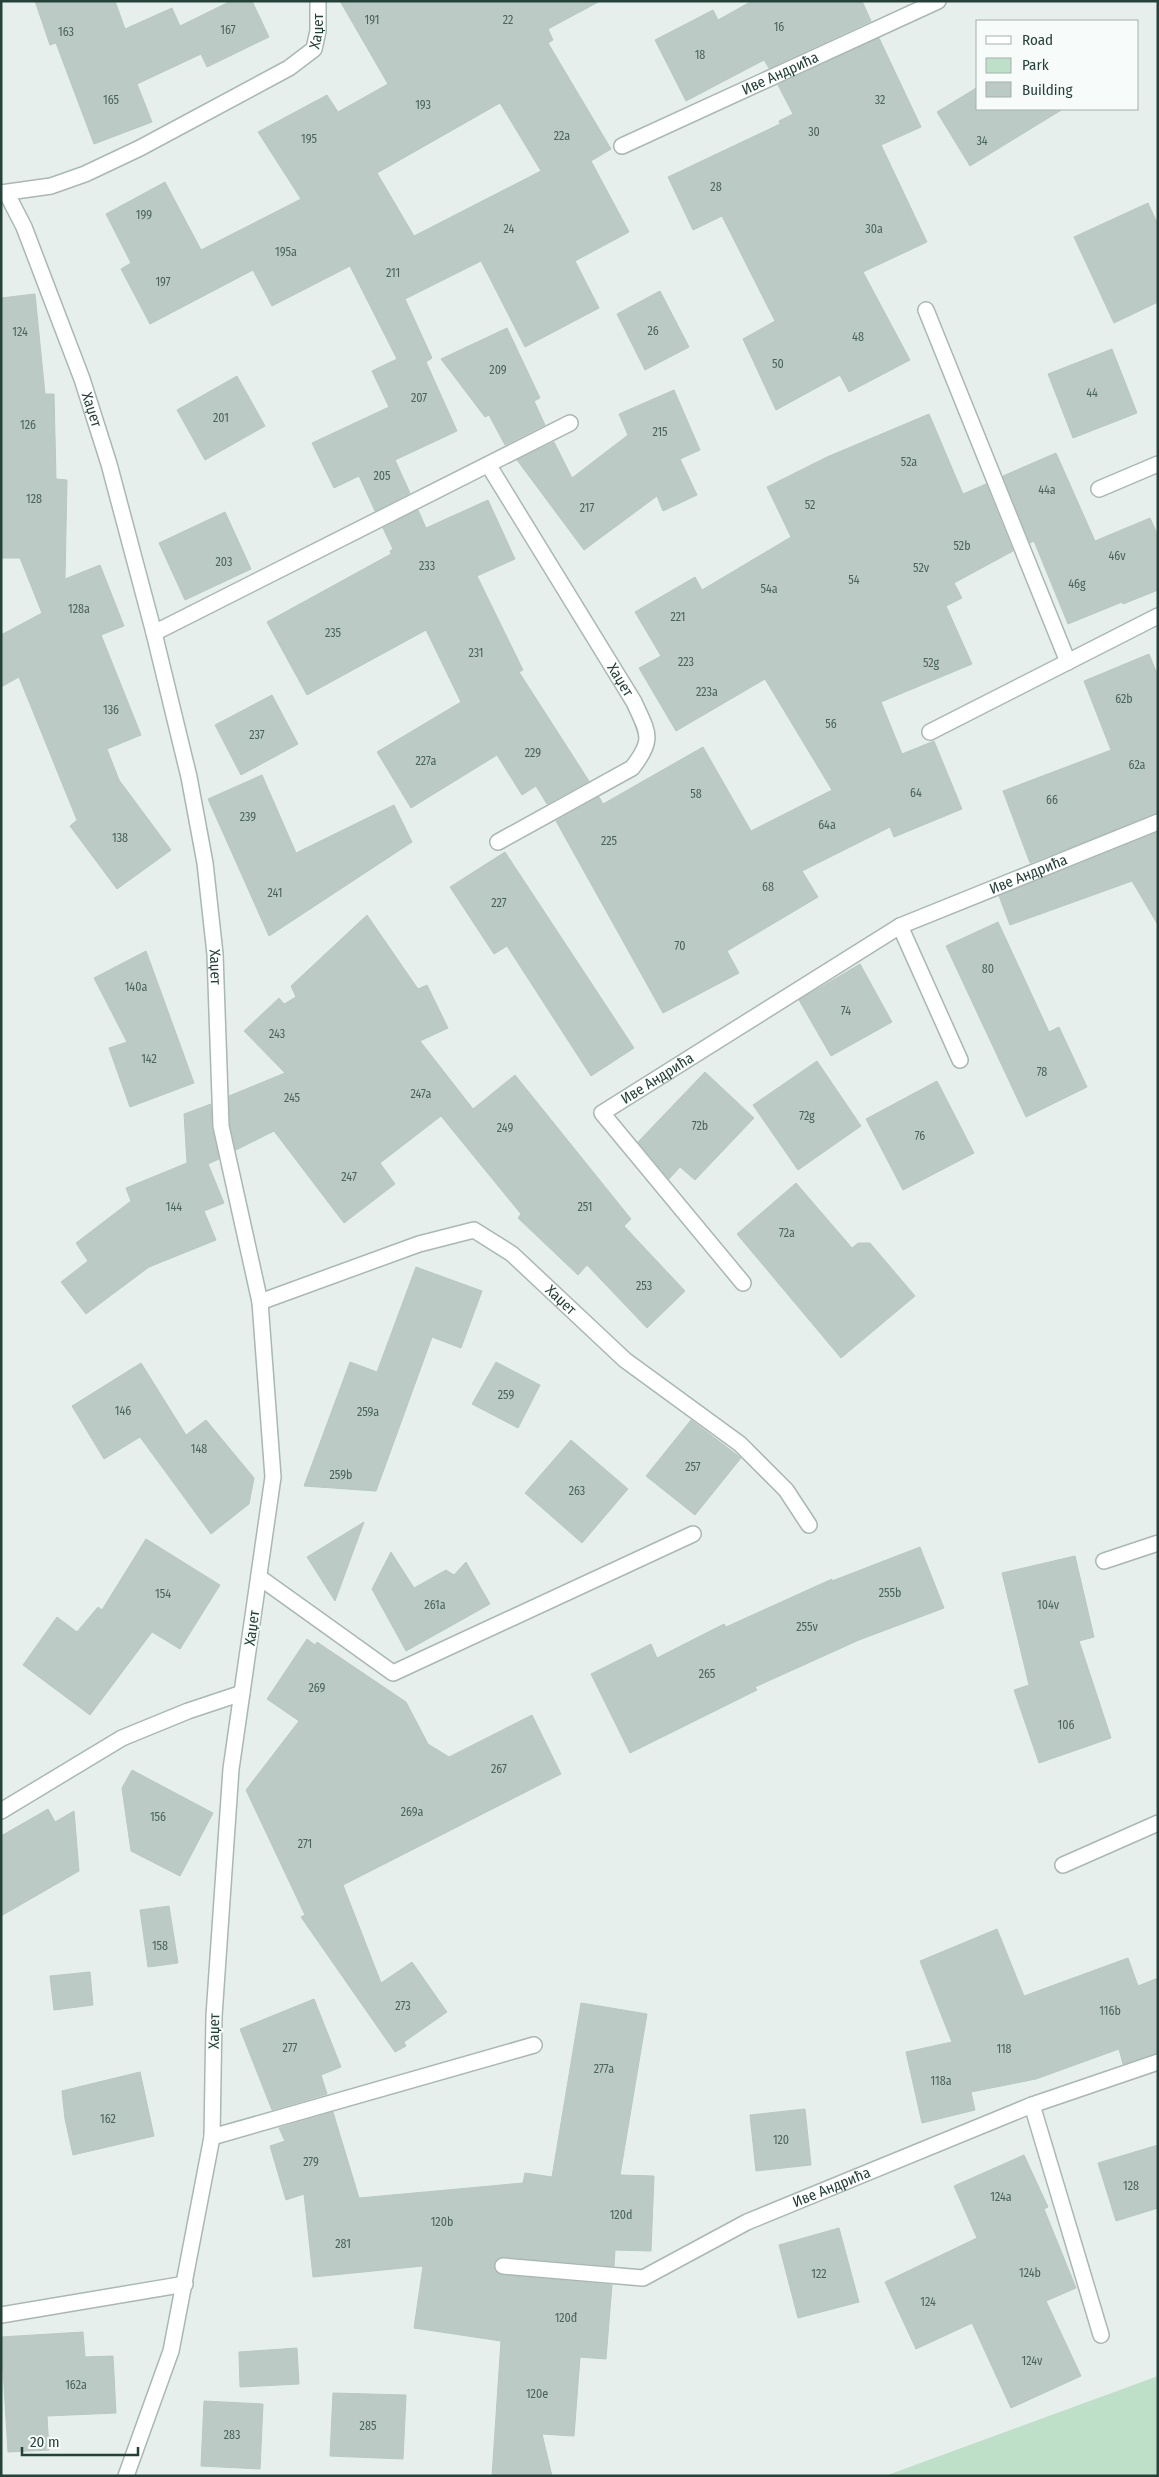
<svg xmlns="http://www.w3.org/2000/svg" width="1159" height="2477" viewBox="0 0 1159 2477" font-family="'Fira Sans Condensed',sans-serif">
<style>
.green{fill:#bfe0c8}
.building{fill:#bbcac4;stroke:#b8c9c2;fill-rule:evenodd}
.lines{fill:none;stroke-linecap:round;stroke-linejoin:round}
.service-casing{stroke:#a8b8b2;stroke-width:18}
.minor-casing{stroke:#a8b8b2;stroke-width:18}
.service{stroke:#fff;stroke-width:15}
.minor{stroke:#fff;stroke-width:15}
.labels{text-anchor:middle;stroke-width:4;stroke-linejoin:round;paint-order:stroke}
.number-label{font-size:12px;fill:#4a645c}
.street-label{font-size:15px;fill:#24423a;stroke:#f7fbf9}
</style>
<rect width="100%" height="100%" fill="#e6efeb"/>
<path class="green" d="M 1158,2376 L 1158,2476 L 885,2476 Z"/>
<g class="building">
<path d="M 35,1 L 115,1 L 125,29 L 172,8 L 180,26 L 231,1 L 252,1 L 269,37 L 207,67 L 201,54 L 137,84 L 152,122 L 94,144 L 56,43 L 50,45 Z"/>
<path d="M 340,1 L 600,1 L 548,29 L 553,40 L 548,43 L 611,149 L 591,161 L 629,232 L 575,261 L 599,308 L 525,347 L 481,261 L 405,299 L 432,358 L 426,362 L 457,431 L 395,460 L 410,493 L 375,511 L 359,476 L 334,488 L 312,443 L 389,407 L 372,371 L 397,359 L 350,266 L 272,306 L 253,270 L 150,324 L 121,269 L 131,263 L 106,214 L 165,182 L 201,250 L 301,199 L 258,132 L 327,95 L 338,112 L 388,84 ZM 500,103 L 541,171 L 414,236 L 377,173 Z"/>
<path d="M 752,1 L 862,1 L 871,21 L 769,68 L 764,60 L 686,101 L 655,40 L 713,10 L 718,20 Z"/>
<path d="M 879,38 L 921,127 L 881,145 L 927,242 L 863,272 L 910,360 L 849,392 L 840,375 L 776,410 L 743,339 L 775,321 L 722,216 L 693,230 L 668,177 L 780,124 L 779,121 L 793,114 L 778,85 Z"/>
<path d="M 978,87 L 978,109 L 1063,109 L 970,166 L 937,112 Z"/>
<path d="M 1148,203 L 1158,225 L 1158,302 L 1114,323 L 1074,237 Z"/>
<path d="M 660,291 L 689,347 L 645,370 L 617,314 Z"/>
<path d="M 35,294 L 45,394 L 54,394 L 56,479 L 67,480 L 65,579 L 100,565 L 124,626 L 101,635 L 141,735 L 107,749 L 119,780 L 171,850 L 117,889 L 70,826 L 77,820 L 19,677 L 1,687 L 1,635 L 42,613 L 20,558 L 1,558 L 1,298 Z"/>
<path d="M 507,328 L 540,398 L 534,401 L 545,425 L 505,445 L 489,415 L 485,417 L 441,359 Z"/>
<path d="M 1112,349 L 1137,413 L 1073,438 L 1048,374 Z"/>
<path d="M 237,376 L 265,426 L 205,460 L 177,410 Z"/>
<path d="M 674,390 L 700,450 L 680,459 L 697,495 L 663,511 L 657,496 L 584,550 L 517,460 L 554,442 L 572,478 L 628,435 L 619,414 Z"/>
<path d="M 929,414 L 963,494 L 986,484 L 1013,551 L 954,583 L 962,598 L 946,606 L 972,664 L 881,702 L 902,754 L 934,741 L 962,809 L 894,837 L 890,827 L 802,871 L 818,897 L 727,951 L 739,973 L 663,1013 L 556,821 L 599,797 L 603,804 L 703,747 L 751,831 L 832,790 L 765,679 L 676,731 L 639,668 L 661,656 L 635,612 L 695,577 L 702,590 L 791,537 L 767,487 L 827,457 Z"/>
<path d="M 1056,453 L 1095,541 L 1150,518 L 1158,536 L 1158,590 L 1123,604 L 1122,602 L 1068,624 L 1034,541 L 1030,543 L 1003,476 Z"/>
<path d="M 488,500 L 515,559 L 477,576 L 523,670 L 519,672 L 589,781 L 547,804 L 536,786 L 522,795 L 497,755 L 411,808 L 377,752 L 461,702 L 426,630 L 307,695 L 267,622 L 391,554 L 390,551 L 393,549 L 383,528 L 418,510 L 426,528 Z"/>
<path d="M 225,512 L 251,569 L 185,600 L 159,543 Z"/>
<path d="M 1149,654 L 1158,676 L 1158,813 L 1030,863 L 1003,791 L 1111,750 L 1084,681 Z"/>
<path d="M 272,695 L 298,744 L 241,775 L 215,725 Z"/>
<path d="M 262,775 L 296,853 L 394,805 L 412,842 L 269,936 L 208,799 Z"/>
<path d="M 1158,832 L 1158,925 L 1132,881 L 1010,925 L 999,896 Z"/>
<path d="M 505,852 L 634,1048 L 591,1076 L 507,946 L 494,954 L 450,887 Z"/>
<path d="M 367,915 L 418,989 L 427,985 L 448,1028 L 420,1041 L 473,1109 L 515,1075 L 631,1219 L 624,1226 L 685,1291 L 647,1328 L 587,1265 L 578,1275 L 518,1218 L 521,1214 L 441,1116 L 380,1163 L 395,1184 L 344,1223 L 274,1131 L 236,1150 L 230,1125 L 229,1096 L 285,1073 L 244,1031 L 279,998 L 284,1004 L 296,997 L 291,986 Z"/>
<path d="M 998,922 L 1049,1032 L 1059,1027 L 1087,1087 L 1026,1117 L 946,946 Z"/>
<path d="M 146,951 L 194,1083 L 130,1107 L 109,1048 L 127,1042 L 94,978 Z"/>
<path d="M 860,964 L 892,1022 L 831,1056 L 799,1000 Z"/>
<path d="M 817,1061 L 861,1126 L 798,1170 L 753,1105 Z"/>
<path d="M 705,1072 L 754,1118 L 695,1180 L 680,1167 L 669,1179 L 638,1142 Z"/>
<path d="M 937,1081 L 974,1153 L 903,1190 L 866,1119 Z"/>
<path d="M 211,1104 L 212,1128 L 219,1159 L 208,1164 L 224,1203 L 204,1211 L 216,1240 L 149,1267 L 86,1314 L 61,1282 L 88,1261 L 76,1243 L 131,1201 L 126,1188 L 187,1163 L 184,1114 Z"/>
<path d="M 796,1183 L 852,1248 L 858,1243 L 870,1243 L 915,1296 L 841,1358 L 737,1234 Z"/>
<path d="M 416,1267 L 482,1291 L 461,1348 L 432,1337 L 376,1491 L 304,1486 L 350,1362 L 377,1372 Z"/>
<path d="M 496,1362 L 540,1385 L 518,1428 L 472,1404 Z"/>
<path d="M 141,1363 L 186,1435 L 206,1420 L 254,1478 L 249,1504 L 211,1534 L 140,1437 L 104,1459 L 72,1406 Z"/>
<path d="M 691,1420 L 741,1458 L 695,1515 L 646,1476 Z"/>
<path d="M 571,1440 L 628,1489 L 582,1543 L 525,1493 Z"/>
<path d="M 364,1522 L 335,1601 L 307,1557 Z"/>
<path d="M 146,1539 L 220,1585 L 180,1649 L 152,1632 L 90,1715 L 23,1665 L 57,1617 L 77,1632 L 98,1607 L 102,1610 Z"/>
<path d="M 920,1547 L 944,1608 L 859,1640 L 755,1687 L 757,1690 L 630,1753 L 591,1674 L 651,1644 L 657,1658 L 724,1624 L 726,1627 L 832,1579 L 832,1581 Z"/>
<path d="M 391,1552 L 414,1588 L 446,1570 L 454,1575 L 466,1562 L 490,1604 L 406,1651 L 372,1589 Z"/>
<path d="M 1075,1556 L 1094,1637 L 1079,1641 L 1111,1738 L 1039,1763 L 1014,1690 L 1029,1685 L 1002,1573 Z"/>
<path d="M 307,1639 L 315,1645 L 317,1642 L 406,1702 L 428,1744 L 449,1757 L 532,1715 L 561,1774 L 343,1885 L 381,1983 L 412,1962 L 447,2012 L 404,2042 L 406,2046 L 395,2052 L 301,1917 L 305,1915 L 246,1790 L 299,1721 L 267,1699 Z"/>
<path d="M 132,1770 L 213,1813 L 180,1876 L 131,1851 L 122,1788 Z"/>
<path d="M 48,1809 L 55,1822 L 74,1811 L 79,1871 L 1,1916 L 1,1836 Z"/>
<path d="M 169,1906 L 178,1963 L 148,1967 L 140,1910 Z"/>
<path d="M 997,1929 L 1024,1996 L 1128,1958 L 1138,1986 L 1158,1978 L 1158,2053 L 1123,2064 L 1119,2049 L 1036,2079 L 971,2092 L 975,2110 L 922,2123 L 906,2052 L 952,2042 L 920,1961 Z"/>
<path d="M 90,1972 L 93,2005 L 54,2010 L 50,1976 Z"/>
<path d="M 314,1999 L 341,2067 L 321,2075 L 327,2094 L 272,2110 L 240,2029 Z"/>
<path d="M 581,2003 L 647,2014 L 620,2175 L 654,2176 L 651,2251 L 615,2250 L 614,2266 L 504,2257 L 496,2260 L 494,2270 L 502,2275 L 612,2285 L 606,2359 L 580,2357 L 574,2436 L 542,2434 L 552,2476 L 492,2476 L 501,2341 L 414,2328 L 423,2266 L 313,2277 L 304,2194 L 286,2200 L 270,2146 L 285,2141 L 279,2128 L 333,2112 L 359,2198 L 523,2183 L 525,2173 L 552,2177 Z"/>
<path d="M 140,2072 L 154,2136 L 73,2155 L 65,2119 L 62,2091 Z"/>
<path d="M 805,2109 L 811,2165 L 756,2171 L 750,2115 Z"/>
<path d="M 1158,2145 L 1158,2208 L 1116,2221 L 1098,2163 Z"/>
<path d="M 1024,2155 L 1048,2207 L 1044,2209 L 1076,2288 L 1046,2301 L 1081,2376 L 1011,2408 L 972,2323 L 916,2349 L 885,2282 L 977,2238 L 954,2186 Z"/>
<path d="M 839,2228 L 859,2302 L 798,2318 L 779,2245 Z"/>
<path d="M 83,2332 L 85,2357 L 113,2356 L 116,2413 L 47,2416 L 49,2450 L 8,2452 L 1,2337 Z"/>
<path d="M 297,2348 L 299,2384 L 240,2387 L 239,2352 Z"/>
<path d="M 333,2393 L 406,2395 L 403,2459 L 330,2456 Z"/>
<path d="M 204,2401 L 263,2404 L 260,2469 L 201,2466 Z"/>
</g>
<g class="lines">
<defs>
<g id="service">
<path d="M 1099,489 L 1158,464"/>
<path d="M 900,926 L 960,1060"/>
<path id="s1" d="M 260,1302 L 419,1244 L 474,1230 L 512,1254 L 625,1360 L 740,1444 L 786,1490 L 809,1525"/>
<path d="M 1104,1561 L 1158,1543"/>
<path d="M 1,1811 L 122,1738 L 188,1711 L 242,1693"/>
<path d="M 212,2137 L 534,2045"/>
</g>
<g id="minor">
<path id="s2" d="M 622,146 L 938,1"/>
<path id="s3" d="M 1,193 L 51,186 L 85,174 L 140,148 L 289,68 L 314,49 L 318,31 L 318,1"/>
<path id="s4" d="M 7,194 L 24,227 L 82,379 L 109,464 L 154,633 L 189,777 L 205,863 L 215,954 L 221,1126 L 260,1302 L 273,1477 L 231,1769 L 214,2016 L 212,2137 L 171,2351 L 126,2476"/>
<path d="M 926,310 L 1068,662"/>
<path id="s5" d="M 489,466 L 634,702 C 648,733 655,739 632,768 L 498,842"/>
<path d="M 154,633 L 570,423"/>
<path d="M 930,732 L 1158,616"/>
<path id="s6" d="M 743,1283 L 602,1113 L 900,926 L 1158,822"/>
<path d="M 259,1577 L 393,1673 L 693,1534"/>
<path d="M 1063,1865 L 1158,1823"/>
<path d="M 1032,2105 L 1101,2335"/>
<path id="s7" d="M 503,2266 L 643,2278 L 747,2222 L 1032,2105 L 1158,2062"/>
<path d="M 1,2315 L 185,2284"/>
</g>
</defs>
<use href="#service" class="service-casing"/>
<use href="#minor" class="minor-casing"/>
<use href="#service" class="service"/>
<use href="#minor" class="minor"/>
</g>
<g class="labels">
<g class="number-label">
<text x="372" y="24">191</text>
<text x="508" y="24">22</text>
<text x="779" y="31">16</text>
<text x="228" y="34">167</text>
<text x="66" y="36">163</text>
<text x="700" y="59">18</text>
<text x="111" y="104">165</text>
<text x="880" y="104">32</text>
<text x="423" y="109">193</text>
<text x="814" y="136">30</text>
<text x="562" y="140">22a</text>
<text x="309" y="143">195</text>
<text x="982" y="145">34</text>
<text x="716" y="191">28</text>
<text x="144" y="219">199</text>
<text x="509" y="233">24</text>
<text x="874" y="233">30a</text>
<text x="286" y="256">195a</text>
<text x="393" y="277">211</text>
<text x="163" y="286">197</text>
<text x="653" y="335">26</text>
<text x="20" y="336">124</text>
<text x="858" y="341">48</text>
<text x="778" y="368">50</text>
<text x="498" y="374">209</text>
<text x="1092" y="397">44</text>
<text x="419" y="402">207</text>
<text x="221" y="422">201</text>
<text x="28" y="429">126</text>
<text x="660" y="436">215</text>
<text x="909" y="466">52a</text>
<text x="382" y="480">205</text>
<text x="1047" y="494">44a</text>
<text x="34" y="503">128</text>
<text x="810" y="509">52</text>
<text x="587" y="512">217</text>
<text x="962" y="550">52b</text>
<text x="1117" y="560">46v</text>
<text x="224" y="566">203</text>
<text x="427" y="570">233</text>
<text x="921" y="572">52v</text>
<text x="854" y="584">54</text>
<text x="1077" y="588">46g</text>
<text x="769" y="593">54a</text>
<text x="79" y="613">128a</text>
<text x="678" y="621">221</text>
<text x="333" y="637">235</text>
<text x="476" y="657">231</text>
<text x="686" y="666">223</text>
<text x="931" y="667">52g</text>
<text x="707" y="696">223a</text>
<text x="1124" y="703">62b</text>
<text x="111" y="714">136</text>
<text x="831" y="728">56</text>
<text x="257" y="739">237</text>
<text x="533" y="757">229</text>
<text x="426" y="765">227a</text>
<text x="1137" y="769">62a</text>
<text x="916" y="797">64</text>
<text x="696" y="798">58</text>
<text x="1052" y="804">66</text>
<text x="248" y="821">239</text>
<text x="827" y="829">64a</text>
<text x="120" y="842">138</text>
<text x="609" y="845">225</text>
<text x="768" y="891">68</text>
<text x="275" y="897">241</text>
<text x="499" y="907">227</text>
<text x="680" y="950">70</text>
<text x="988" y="973">80</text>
<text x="136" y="991">140a</text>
<text x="846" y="1015">74</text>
<text x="277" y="1038">243</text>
<text x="149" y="1063">142</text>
<text x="1042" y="1076">78</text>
<text x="421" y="1098">247a</text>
<text x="292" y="1102">245</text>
<text x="807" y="1120">72g</text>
<text x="700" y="1130">72b</text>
<text x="505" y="1132">249</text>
<text x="920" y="1140">76</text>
<text x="349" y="1181">247</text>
<text x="174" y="1211">144</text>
<text x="585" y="1211">251</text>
<text x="787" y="1237">72a</text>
<text x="644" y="1290">253</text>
<text x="506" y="1399">259</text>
<text x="123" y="1415">146</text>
<text x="368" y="1416">259a</text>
<text x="199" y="1453">148</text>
<text x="693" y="1471">257</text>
<text x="341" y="1479">259b</text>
<text x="577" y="1495">263</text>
<text x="890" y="1597">255b</text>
<text x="163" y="1598">154</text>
<text x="435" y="1609">261a</text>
<text x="1048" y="1609">104v</text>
<text x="807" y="1631">255v</text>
<text x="707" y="1678">265</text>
<text x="317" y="1692">269</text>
<text x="1066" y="1729">106</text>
<text x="499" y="1773">267</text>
<text x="412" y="1816">269a</text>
<text x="158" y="1821">156</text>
<text x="305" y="1848">271</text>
<text x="160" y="1950">158</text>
<text x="403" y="2010">273</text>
<text x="1110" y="2015">116b</text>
<text x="290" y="2052">277</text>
<text x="1004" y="2053">118</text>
<text x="604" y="2073">277a</text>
<text x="941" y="2085">118a</text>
<text x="108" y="2123">162</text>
<text x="781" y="2144">120</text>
<text x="311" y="2166">279</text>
<text x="1131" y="2190">128</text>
<text x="1001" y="2201">124a</text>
<text x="621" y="2219">120d</text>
<text x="442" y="2226">120b</text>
<text x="343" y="2248">281</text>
<text x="1030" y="2277">124b</text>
<text x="819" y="2278">122</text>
<text x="928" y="2306">124</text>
<text x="566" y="2322">120đ</text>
<text x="1032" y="2365">124v</text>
<text x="76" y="2389">162a</text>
<text x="537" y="2398">120e</text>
<text x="368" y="2430">285</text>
<text x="232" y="2439">283</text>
</g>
<g class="street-label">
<text dy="5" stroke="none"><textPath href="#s3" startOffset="366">Хаџет</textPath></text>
<text dy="5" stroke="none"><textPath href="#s2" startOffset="174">Иве Андрића</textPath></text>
<text dy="5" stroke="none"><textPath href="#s4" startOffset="232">Хаџет</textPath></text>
<text dy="5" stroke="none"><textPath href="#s5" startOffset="251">Хаџет</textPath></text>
<text dy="5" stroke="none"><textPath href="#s6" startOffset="711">Иве Андрића</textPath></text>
<text dy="5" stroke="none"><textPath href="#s4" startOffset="804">Хаџет</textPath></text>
<text dy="5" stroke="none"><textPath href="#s6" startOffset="286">Иве Андрића</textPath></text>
<text dy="5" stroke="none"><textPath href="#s1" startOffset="338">Хаџет</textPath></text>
<text transform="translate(252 1628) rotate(-82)" y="5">Хаџет</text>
<text transform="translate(214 2031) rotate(-89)" y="5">Хаџет</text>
<text dy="5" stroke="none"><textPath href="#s7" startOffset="350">Иве Андрића</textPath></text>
</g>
</g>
<rect width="1159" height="2477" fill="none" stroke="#24423a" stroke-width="5"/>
<rect x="976" y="20" width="162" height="90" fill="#f7fbf9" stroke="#a3b1ad"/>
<rect x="986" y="36" width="25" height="8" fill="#ffffff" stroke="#a3b1ad"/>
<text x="1022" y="45" font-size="15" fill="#24423a">Road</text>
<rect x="986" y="58" width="25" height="15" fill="#bfe0c8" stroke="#a3b1ad"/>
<text x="1022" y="70" font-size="15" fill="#24423a">Park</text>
<rect x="986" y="82" width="25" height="15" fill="#bbcac4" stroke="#a3b1ad"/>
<text x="1022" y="95" font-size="15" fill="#24423a">Building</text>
<path d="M22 2447v8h116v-8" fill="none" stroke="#24423a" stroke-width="2.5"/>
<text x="30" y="2447" font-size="15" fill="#24423a" stroke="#f7fbf9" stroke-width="4" paint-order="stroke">20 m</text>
</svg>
